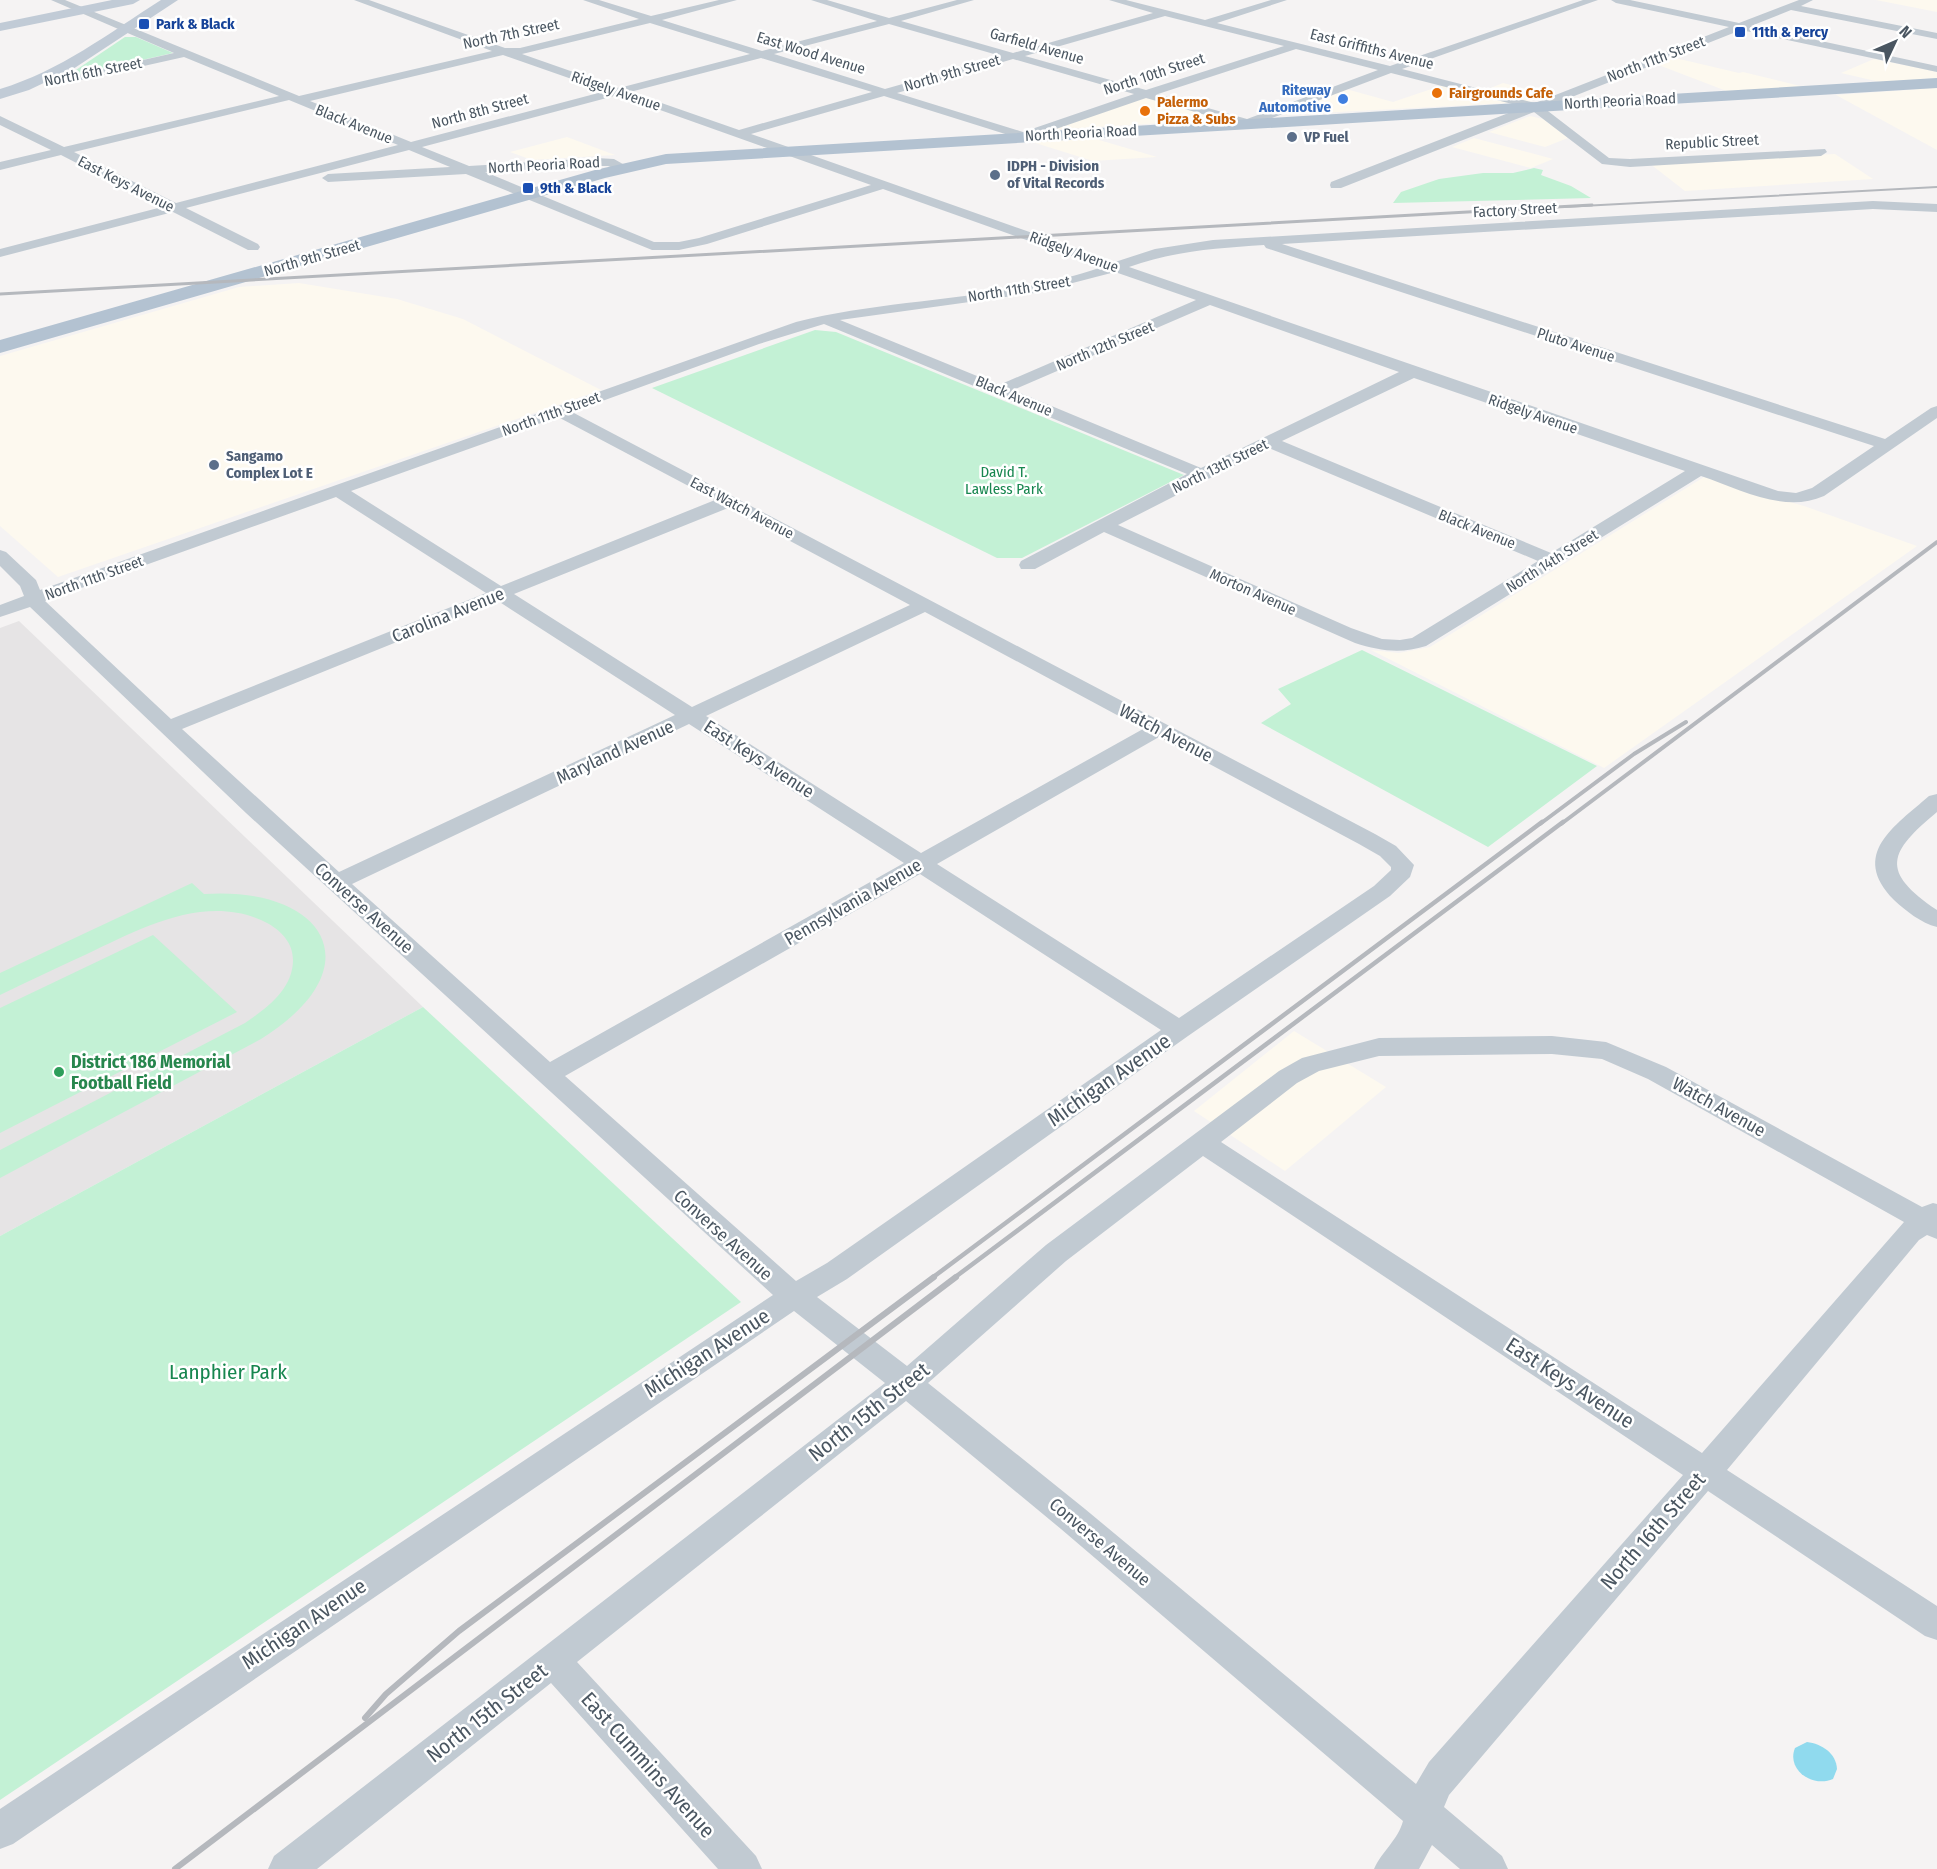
<svg xmlns="http://www.w3.org/2000/svg" width="1937" height="1869" viewBox="0 0 1937 1869" font-family="'Fira Sans Condensed',sans-serif">
<style>
.commercial{fill:#fdf9ef}
.education{fill:#e6e4e5}
.green{fill:#c3f1d5}
.water{fill:#90daee}
.lines{fill:none;stroke-linecap:round;stroke-linejoin:round}
.street{fill:#c1cad2;fill-rule:evenodd}
.secondary{fill:#c1cbd6;fill-rule:evenodd}
.primary{fill:#b3c2d1;fill-rule:evenodd}
.rail-far4{stroke:#b5b8bd;stroke-width:2}
.rail-far3{stroke:#b5b8bd;stroke-width:3}
.rail-far2{stroke:#b5b8bd;stroke-width:4}
.rail-far1{stroke:#b5b8bd;stroke-width:4.5}
.rail{stroke:#b5b8bd;stroke-width:6}
.transit-dot{fill:#1a4fb4;stroke:#fff;stroke-width:2}
.food-dot{fill:#e8710a;stroke:#fff;stroke-width:2}
.shop-dot{fill:#3f7fe0;stroke:#fff;stroke-width:2}
.service-dot{fill:#5c6f8a;stroke:#fff;stroke-width:2}
.leisure-dot{fill:#2e9e5b;stroke:#fff;stroke-width:2}
.labels{text-anchor:middle;stroke-width:5;stroke-linejoin:round;paint-order:stroke}
.far-transit-label{font-size:15px;font-weight:bold;fill:#164399;stroke:#fff;text-anchor:start}
.far-street-label{font-size:15px;fill:#4a5661;stroke:#fff}
.far-shop-label{font-size:15px;font-weight:bold;fill:#366cbe;stroke:#fff;text-anchor:end}
.far-food-label{font-size:15px;font-weight:bold;fill:#c56008;stroke:#fff;text-anchor:start}
.far-service-label{font-size:15px;font-weight:bold;fill:#4e5e75;stroke:#fff;text-anchor:start}
.far-park-label{font-size:15px;fill:#17864f;stroke:#fff}
.street-label{font-size:18px;fill:#4a5661;stroke:#fff}
.leisure-label{font-size:18px;font-weight:bold;fill:#27864d;stroke:#fff;text-anchor:start}
.near-street-label{font-size:21px;fill:#4a5661;stroke:#fff}
.near-park-label{font-size:21px;fill:#17864f;stroke:#fff}
</style>
<rect width="100%" height="100%" fill="#f5f3f3"/>
<g class="commercial">
<path d="M 1876,0 L 1937,0 L 1937,12 Z"/>
<path d="M 1671,57 L 1739,73 L 1743,72 L 1804,87 L 1729,92 L 1656,64 Z"/>
<path d="M 1874,59 L 1937,72 L 1937,78 L 1880,82 L 1841,73 Z"/>
<path d="M 1449,83 L 1483,91 L 1503,83 L 1547,94 L 1528,102 L 1282,115 L 1316,98 L 1346,89 L 1393,102 Z"/>
<path d="M 1937,89 L 1937,150 L 1836,95 L 1936,88 Z"/>
<path d="M 1149,96 L 1227,119 L 1049,130 Z"/>
<path d="M 1530,116 L 1543,119 L 1568,138 L 1545,147 L 1489,132 Z"/>
<path d="M 567,137 L 615,155 L 532,160 L 510,152 Z"/>
<path d="M 1089,137 L 1157,157 L 1093,161 L 1029,141 Z"/>
<path d="M 1474,138 L 1531,153 L 1553,159 L 1531,168 L 1452,147 Z"/>
<path d="M 1835,154 L 1873,179 L 1685,191 L 1649,163 Z"/>
<path d="M 299,283 L 397,299 L 463,319 L 601,390 L 58,577 L 0,526 L 0,356 L 239,287 Z"/>
<path d="M 1704,477 L 1804,506 L 1917,546 L 1604,768 L 1371,650 L 1399,653 L 1430,647 Z"/>
<path d="M 1294,1031 L 1386,1087 L 1285,1171 L 1194,1111 Z"/>
</g>
<path class="education" d="M 19,621 L 423,1007 L 0,1236 L 0,628 Z"/>
<g class="green">
<path d="M 125,37 L 136,37 L 173,53 L 80,74 L 70,74 Z"/>
<path d="M 1534,168 L 1543,170 L 1541,175 L 1571,186 L 1591,198 L 1393,203 L 1401,192 L 1439,179 L 1483,173 L 1513,173 Z"/>
<path d="M 815,330 L 836,332 L 1184,475 L 1022,558 L 997,558 L 652,388 Z"/>
<path d="M 1362,650 L 1597,766 L 1488,847 L 1261,723 L 1291,704 L 1278,689 Z"/>
<path d="M 192,883 L 204,894 C 325,886 376,967 261,1039 L 0,1178 L 0,1150 L 245,1023 C 267,1008 293,989 293,960 C 293,943 282,932 269,924 C 209,891 141,928 87,954 C 58,967 29,981 0,995 L 0,973 Z"/>
<path d="M 153,935 L 237,1012 L 0,1133 L 0,1008 Z"/>
<path d="M 423,1007 L 741,1302 L 0,1800 L 0,1236 Z"/>
</g>
<path class="water" d="M 1807,1742 C 1822,1744 1836,1753 1837,1769 L 1833,1779 C 1813,1788 1786,1770 1795,1748 Z"/>
<g class="lines">
<g class="street">
<path d="M 51,0 L 65,0 L 299,96 L 492,51 L 354,0 L 369,0 L 505,48 L 520,48 L 639,19 L 583,0 L 599,0 L 651,16 L 719,0 L 737,0 L 662,20 L 762,51 L 877,21 L 811,0 L 827,0 L 889,18 L 957,0 L 974,0 L 901,21 L 1013,53 L 1153,13 L 1109,0 L 1126,0 L 1205,20 L 1271,0 L 1287,0 L 1217,23 L 1390,66 L 1583,0 L 1598,0 L 1402,69 L 1535,103 L 1729,27 L 1616,3 L 1611,0 L 1630,0 L 1739,23 L 1799,0 L 1813,0 L 1801,6 L 1937,33 L 1937,39 L 1791,10 L 1751,26 L 1937,66 L 1937,72 L 1741,30 L 1544,108 L 1609,158 L 1630,159 L 1825,149 L 1827,152 L 1821,156 L 1630,167 L 1602,164 L 1534,112 L 1341,188 L 1331,188 L 1330,185 L 1331,182 L 1524,107 L 1391,73 L 1248,127 L 1146,98 L 1024,140 L 884,96 L 751,134 L 1115,262 L 1155,249 L 1213,240 L 1873,201 L 1937,204 L 1937,212 L 1873,209 L 1282,244 L 1885,439 L 1931,408 L 1937,406 L 1937,418 L 1824,496 C 1784,514 1740,489 1701,476 L 1426,646 C 1401,654 1380,651 1355,643 L 1104,532 L 1035,569 L 1021,569 L 1019,565 L 1021,561 L 1187,474 L 824,324 L 759,344 L 572,412 L 1375,834 L 1396,846 L 1414,865 L 1410,877 L 1390,896 L 1188,1036 L 847,1279 L 817,1297 L 907,1366 L 1046,1245 L 1279,1071 L 1302,1058 L 1379,1038 L 1552,1036 L 1606,1042 L 1666,1067 L 1922,1207 L 1933,1203 L 1937,1204 L 1937,1239 L 1927,1235 L 1919,1240 L 1727,1470 L 1937,1606 L 1937,1640 L 1925,1636 L 1708,1491 L 1449,1795 L 1444,1807 L 1502,1856 L 1508,1869 L 1460,1869 L 1432,1845 L 1419,1869 L 1374,1869 C 1382,1851 1398,1840 1403,1821 L 1061,1529 L 906,1401 L 577,1662 L 756,1856 L 762,1869 L 718,1869 L 551,1683 L 317,1869 L 268,1869 L 274,1856 L 885,1383 L 794,1311 L 13,1844 L 0,1849 L 0,1809 L 773,1295 L 246,813 L 30,607 L 0,617 L 0,605 L 24,596 L 20,586 L 0,566 L 0,550 L 6,552 L 36,580 L 40,590 L 796,322 C 896,297 1004,301 1102,267 L 883,189 L 707,244 L 679,250 L 652,250 L 466,174 L 328,182 L 322,178 L 328,174 L 450,167 L 409,150 L 186,208 L 258,244 L 260,247 L 258,250 L 248,250 L 173,212 L 0,257 L 0,249 L 162,207 L 61,155 L 0,170 L 0,162 L 51,150 L 0,125 L 0,116 L 64,147 L 279,96 L 184,57 L 81,80 L 46,79 L 44,77 L 50,74 L 81,74 L 174,53 ZM 1165,16 L 1284,46 L 1146,90 L 1025,56 ZM 650,23 L 750,54 L 619,88 L 522,54 ZM 889,24 L 1001,56 L 885,89 L 774,54 ZM 1296,49 L 1378,70 L 1247,119 L 1158,94 ZM 503,55 L 606,91 L 411,142 L 310,101 ZM 761,58 L 872,92 L 739,130 L 630,92 ZM 1013,59 L 1134,94 L 1023,132 L 897,93 ZM 618,95 L 871,185 L 699,238 L 679,242 L 654,242 L 485,172 L 596,166 L 608,166 L 624,172 L 630,168 L 614,159 L 596,158 L 469,166 L 422,147 ZM 289,100 L 398,145 L 176,203 L 74,152 ZM 1264,245 L 1266,248 L 1874,446 L 1812,488 L 1796,493 L 1778,491 L 1129,267 C 1173,251 1218,248 1264,245 ZM 1115,272 L 1196,300 L 999,385 L 840,320 L 1034,293 ZM 1210,305 L 1399,372 L 1201,468 L 1013,390 ZM 1414,378 L 1685,471 L 1551,553 L 1282,441 ZM 558,417 L 715,500 L 501,586 L 351,491 ZM 1269,448 L 1538,561 L 1412,638 L 1400,640 L 1382,639 L 1351,628 L 1118,525 ZM 336,497 L 486,593 L 171,719 L 45,601 ZM 728,508 L 910,605 L 692,707 L 514,594 ZM 498,601 L 675,715 L 339,872 L 182,729 ZM 925,612 L 1143,729 L 921,853 L 706,716 ZM 689,724 L 904,863 L 550,1062 L 352,884 ZM 1159,737 L 1359,844 L 1380,856 L 1391,867 L 1391,870 L 1374,886 L 1179,1018 L 937,864 ZM 920,874 L 1161,1030 L 827,1263 L 796,1281 L 565,1076 ZM 1552,1054 L 1602,1059 L 1648,1079 L 1904,1222 L 1702,1453 L 1221,1142 L 1297,1083 L 1319,1071 L 1379,1056 ZM 1203,1156 L 1683,1475 L 1429,1762 L 1416,1784 L 1085,1509 L 928,1383 L 1066,1261 Z"/>
<path d="M 1937,794 L 1937,812 C 1889,852 1879,871 1937,910 L 1937,927 C 1921,923 1906,911 1894,900 C 1849,854 1895,826 1929,796 Z"/>
</g>
<g class="secondary">
<path d="M 112,0 L 140,0 L 133,4 L 0,31 L 0,23 Z"/>
<path d="M 161,0 L 178,0 L 73,69 L 29,90 L 0,99 L 0,89 C 60,71 109,33 161,0 Z"/>
</g>
<path class="primary" d="M 1937,78 L 1937,88 L 666,164 L 605,178 L 0,353 L 0,340 L 595,170 L 666,154 Z"/>
<path class="rail-far4" d="M 1563,207 L 1937,187"/>
<path class="rail-far3" d="M 0,294 L 1592,205"/>
<g class="rail-far2">
<path d="M 1540,824 L 1634,754 L 1686,722"/>
<path d="M 1561,824 L 1937,542"/>
</g>
<g class="rail-far1">
<path d="M 932,1278 L 1542,822"/>
<path d="M 954,1278 L 1563,822"/>
</g>
<g class="rail">
<path d="M 365,1718 L 386,1694 L 459,1631 L 934,1277"/>
<path d="M 175,1869 L 956,1277"/>
</g>
</g>
<g class="transit-dot">
<rect x="138" y="18" width="12" height="12" rx="3"/>
<rect x="1734" y="26" width="12" height="12" rx="3"/>
<rect x="522" y="182" width="12" height="12" rx="3"/>
</g>
<g class="food-dot">
<circle cx="1437" cy="93" r="6"/>
<circle cx="1145" cy="111" r="6"/>
</g>
<circle class="shop-dot" cx="1343" cy="99" r="6"/>
<g class="service-dot">
<circle cx="1292" cy="137" r="6"/>
<circle cx="995" cy="175" r="6"/>
<circle cx="214" cy="465" r="6"/>
</g>
<circle class="leisure-dot" cx="59" cy="1072" r="6"/>
<g class="labels">
<g class="far-transit-label">
<text x="156" y="29">Park &amp; Black</text>
<text x="1752" y="37">11th &amp; Percy</text>
<text x="540" y="193">9th &amp; Black</text>
</g>
<g class="far-street-label">
<text transform="translate(511 34) rotate(-12)" y="5">North 7th Street</text>
<text transform="translate(1037 46) rotate(16)" y="5">Garfield Avenue</text>
<text transform="translate(1372 49) rotate(14)" y="5">East Griffiths Avenue</text>
<text transform="translate(811 53) rotate(17)" y="5">East Wood Avenue</text>
<text transform="translate(1656 59) rotate(-21)" y="5">North 11th Street</text>
<text transform="translate(93 72) rotate(-11)" y="5">North 6th Street</text>
<text transform="translate(952 73) rotate(-16)" y="5">North 9th Street</text>
<text transform="translate(1154 74) rotate(-18)" y="5">North 10th Street</text>
<text transform="translate(616 91) rotate(19)" y="5">Ridgely Avenue</text>
<text transform="translate(1620 101) rotate(-3)" y="5">North Peoria Road</text>
<text transform="translate(480 111) rotate(-15)" y="5">North 8th Street</text>
<text transform="translate(354 124) rotate(22)" y="5">Black Avenue</text>
<text transform="translate(1081 133) rotate(-3)" y="5">North Peoria Road</text>
<text transform="translate(1712 142) rotate(-3)" y="5">Republic Street</text>
<text transform="translate(544 165) rotate(-3)" y="5">North Peoria Road</text>
<text transform="translate(126 184) rotate(27)" y="5">East Keys Avenue</text>
<text transform="translate(1515 210) rotate(-3)" y="5">Factory Street</text>
<text transform="translate(1074 252) rotate(20)" y="5">Ridgely Avenue</text>
<text transform="translate(312 258) rotate(-16)" y="5">North 9th Street</text>
<text transform="translate(1019 289) rotate(-9)" y="5">North 11th Street</text>
<text transform="translate(1576 345) rotate(18)" y="5">Pluto Avenue</text>
<text transform="translate(1105 346) rotate(-23)" y="5">North 12th Street</text>
<text transform="translate(1014 396) rotate(23)" y="5">Black Avenue</text>
<text transform="translate(551 414) rotate(-20)" y="5">North 11th Street</text>
<text transform="translate(1533 414) rotate(19)" y="5">Ridgely Avenue</text>
<text transform="translate(1220 466) rotate(-26)" y="5">North 13th Street</text>
<text transform="translate(742 508) rotate(28)" y="5">East Watch Avenue</text>
<text transform="translate(1477 529) rotate(22)" y="5">Black Avenue</text>
<text transform="translate(1552 561) rotate(-32)" y="5">North 14th Street</text>
<text transform="translate(94 578) rotate(-20)" y="5">North 11th Street</text>
<text transform="translate(1253 592) rotate(24)" y="5">Morton Avenue</text>
</g>
<g class="far-shop-label">
<text x="1331" y="95">Riteway<tspan x="1331" dy="17">Automotive</tspan></text>
</g>
<g class="far-food-label">
<text x="1449" y="98">Fairgrounds Cafe</text>
<text x="1157" y="107">Palermo<tspan x="1157" dy="17">Pizza &amp; Subs</tspan></text>
</g>
<g class="far-service-label">
<text x="1304" y="142">VP Fuel</text>
<text x="1007" y="171">IDPH - Division<tspan x="1007" dy="17">of Vital Records</tspan></text>
<text x="226" y="461">Sangamo<tspan x="226" dy="17">Complex Lot E</tspan></text>
</g>
<g class="far-park-label">
<text x="1004" y="477">David T.<tspan x="1004" dy="17">Lawless Park</tspan></text>
</g>
<g class="street-label">
<text transform="translate(448 615) rotate(-22)" y="6">Carolina Avenue</text>
<text transform="translate(1166 733) rotate(28)" y="6">Watch Avenue</text>
<text transform="translate(615 752) rotate(-25)" y="6">Maryland Avenue</text>
<text transform="translate(759 759) rotate(33)" y="6">East Keys Avenue</text>
<text transform="translate(853 902) rotate(-30)" y="6">Pennsylvania Avenue</text>
<text transform="translate(364 908) rotate(42)" y="6">Converse Avenue</text>
<text transform="translate(1719 1107) rotate(29)" y="6">Watch Avenue</text>
<text transform="translate(723 1235) rotate(42)" y="6">Converse Avenue</text>
<text transform="translate(1100 1542) rotate(40)" y="6">Converse Avenue</text>
</g>
<g class="leisure-label">
<text x="71" y="1068">District 186 Memorial<tspan x="71" dy="21">Football Field</tspan></text>
</g>
<g class="near-street-label">
<text transform="translate(1109 1080) rotate(-35)" y="7">Michigan Avenue</text>
<text transform="translate(707 1353) rotate(-33)" y="7">Michigan Avenue</text>
<text transform="translate(1570 1383) rotate(33)" y="7">East Keys Avenue</text>
<text transform="translate(869 1412) rotate(-38)" y="7">North 15th Street</text>
<text transform="translate(1653 1531) rotate(-49)" y="7">North 16th Street</text>
<text transform="translate(304 1624) rotate(-34)" y="7">Michigan Avenue</text>
<text transform="translate(487 1713) rotate(-38)" y="7">North 15th Street</text>
<text transform="translate(648 1765) rotate(48)" y="7">East Cummins Avenue</text>
</g>
<g class="near-park-label">
<text x="228" y="1379">Lanphier Park</text>
</g>
</g>
<g transform="translate(1895 42) rotate(46)" stroke="#ffffff" stroke-width="4.5" paint-order="stroke">
<path d="M0-4.5L10 22L0 15L-10 22Z" fill="#4a5661"/>
<text y="-9" font-size="16" font-weight="bold" text-anchor="middle" fill="#4a5661">N</text>
</g>
</svg>
